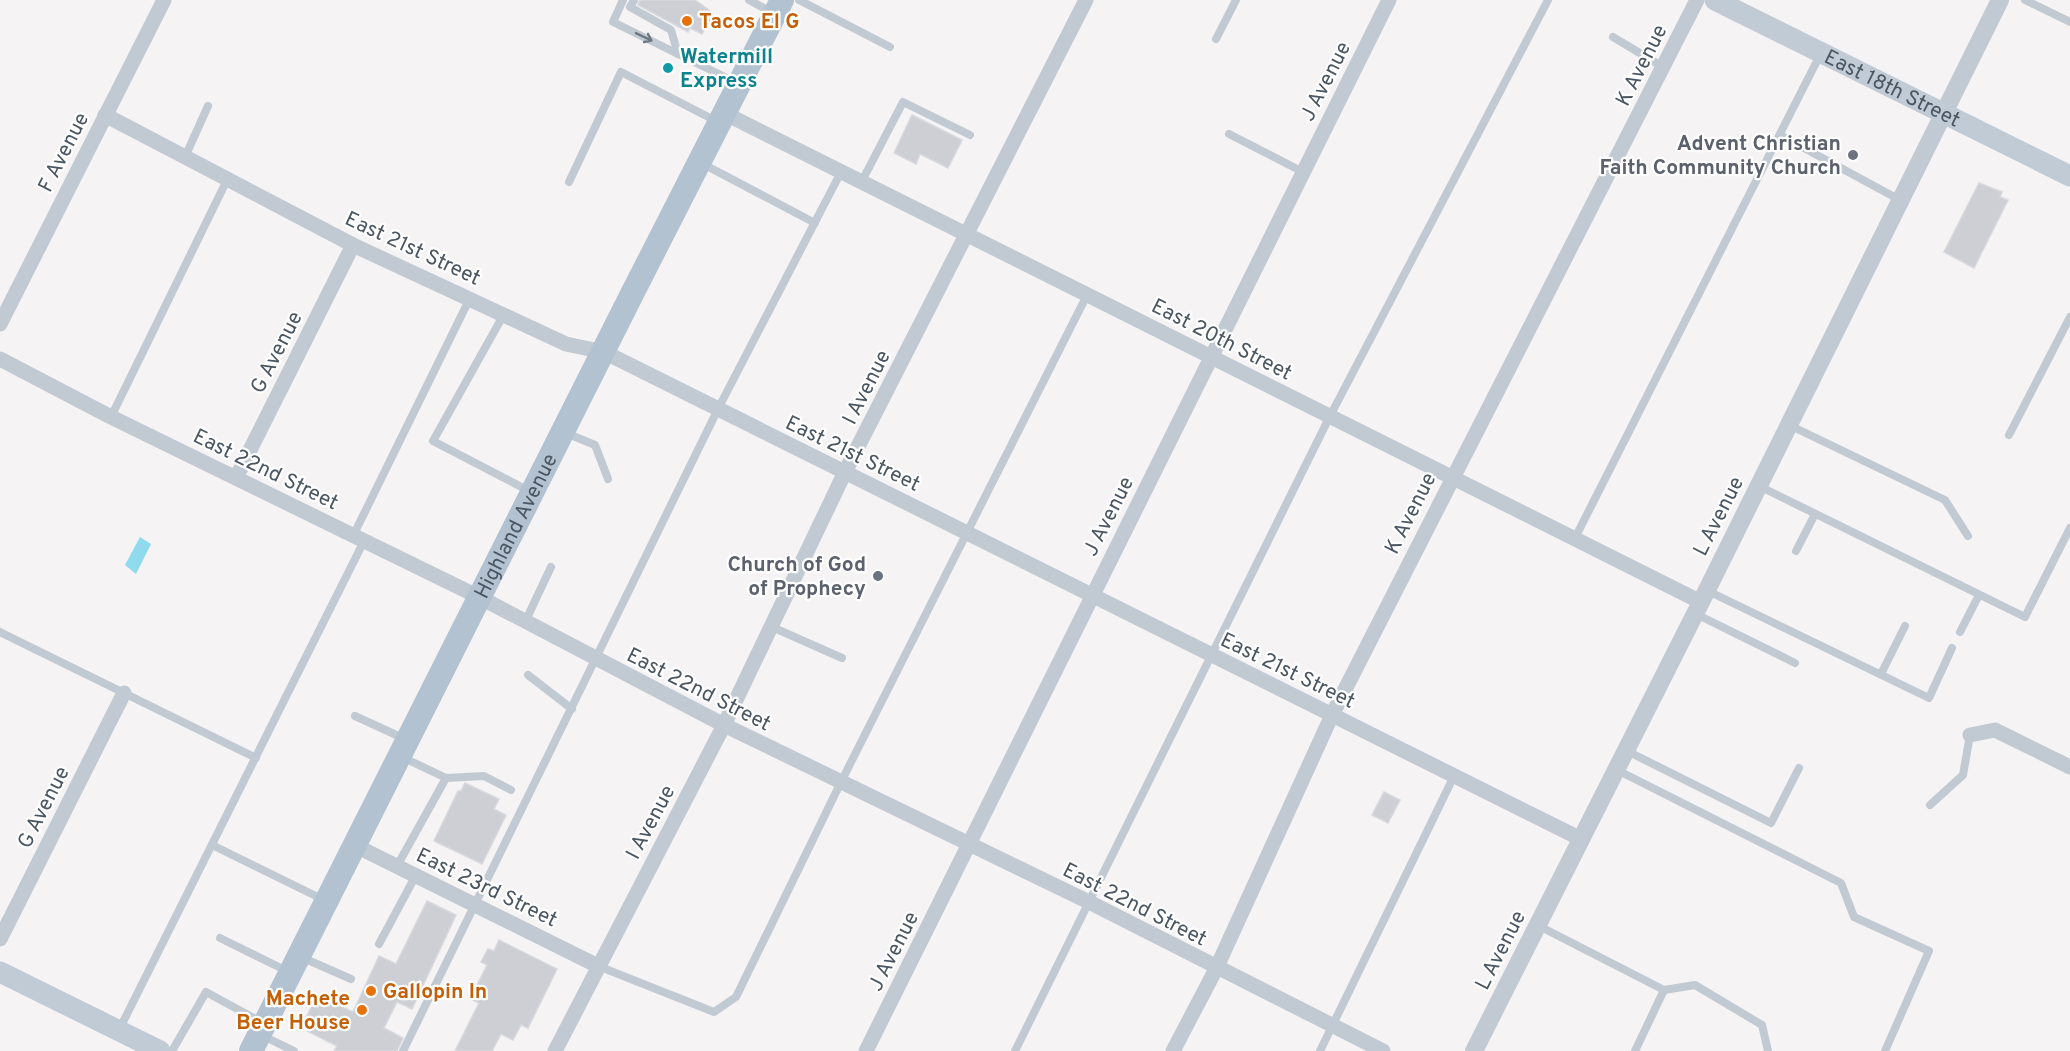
<svg xmlns="http://www.w3.org/2000/svg" width="2070" height="1051" viewBox="0 0 2070 1051" font-family="Overpass,sans-serif">
<style>
.water{fill:#90daee}
.building{fill:#cdcfd5;stroke:#d7d9de;stroke-width:1.5}
.lines{fill:none;stroke-linecap:round;stroke-linejoin:round}
.service{stroke:#c1cad2;stroke-width:8}
.minor{stroke:#c1cad2;stroke-width:15}
.tertiary{stroke:#c1cad2;stroke-width:18}
.secondary{stroke:#c1cbd6;stroke-width:21}
.primary{stroke:#b3c2d1;stroke-width:24}
.oneway{stroke:#6e7983}
.food-dot{fill:#e8710a;stroke:#fff;stroke-width:2}
.culture-dot{fill:#0f9aa8;stroke:#fff;stroke-width:2}
.worship-dot{fill:#6b7280;stroke:#fff;stroke-width:2}
.labels{text-anchor:middle;stroke-width:4.5;stroke-linejoin:round;paint-order:stroke}
.food-label{font-size:21px;font-weight:bold;fill:#c56008;stroke:#fff;text-anchor:start}
.culture-label{font-size:21px;font-weight:bold;fill:#0d838f;stroke:#fff;text-anchor:start}
.street-label{font-size:21px;fill:#4a5661;stroke:#fff}
.worship-label{font-size:21px;font-weight:bold;fill:#5b616d;stroke:#fff;text-anchor:end}
</style>
<rect width="100%" height="100%" fill="#f5f3f3"/>
<path class="water" d="M 140,537 L 151,544 L 136,574 L 125,565 Z"/>
<g class="building">
<path d="M 640,0 L 695,0 L 713,13 L 702,34 L 690,28 L 688,32 L 638,5 Z"/>
<path d="M 912,115 L 962,140 L 948,168 L 920,154 L 916,164 L 894,153 Z"/>
<path d="M 1979,183 L 2002,192 L 2000,197 L 2008,200 L 1974,268 L 1944,252 Z"/>
<path d="M 465,783 L 499,799 L 494,809 L 506,815 L 482,864 L 434,841 L 458,791 L 461,791 Z"/>
<path d="M 1384,792 L 1400,800 L 1388,823 L 1372,815 Z"/>
<path d="M 427,901 L 456,915 L 412,1009 L 397,1002 L 384,1028 L 403,1038 L 397,1051 L 334,1051 L 337,1046 L 307,1031 L 304,1022 L 317,995 L 353,1012 L 379,956 L 396,964 Z"/>
<path d="M 499,940 L 557,969 L 528,1028 L 521,1025 L 513,1040 L 501,1034 L 492,1051 L 455,1051 L 479,1003 L 470,999 L 487,965 L 481,962 L 488,949 L 494,951 Z"/>
</g>
<g class="lines">
<g class="service">
<path d="M 623,0 L 613,22 L 735,82"/>
<path d="M 634,0 L 630,7 L 671,30 L 678,54"/>
<path d="M 749,0 L 773,13"/>
<path d="M 799,0 L 890,47"/>
<path d="M 2025,0 L 2070,22"/>
<path d="M 1613,37 L 1663,67"/>
<path d="M 1216,39 L 1236,0"/>
<path d="M 1229,134 L 1303,172"/>
<path d="M 1780,135 L 1900,200"/>
<path d="M 185,157 L 208,106"/>
<path d="M 703,164 L 815,223"/>
<path d="M 862,181 L 903,102 L 970,135"/>
<path d="M 569,182 L 621,72 L 718,122"/>
<path d="M 504,314 L 433,441 L 529,491"/>
<path d="M 111,417 L 227,180"/>
<path d="M 1789,425 L 1945,500 L 1968,536"/>
<path d="M 566,433 L 595,445 L 608,479"/>
<path d="M 2009,435 L 2070,317"/>
<path d="M 1759,486 L 2025,617 L 2070,528"/>
<path d="M 353,536 L 470,298"/>
<path d="M 1575,538 L 1821,53"/>
<path d="M 1796,551 L 1815,514"/>
<path d="M 1708,591 L 1929,698 L 1952,648"/>
<path d="M 1696,614 L 1795,663"/>
<path d="M 525,622 L 551,567"/>
<path d="M 772,627 L 842,658"/>
<path d="M 0,632 L 256,758"/>
<path d="M 1960,632 L 1979,595"/>
<path d="M 1881,674 L 1905,626"/>
<path d="M 528,675 L 572,709"/>
<path d="M 355,716 L 405,739"/>
<path d="M 1627,751 L 1771,823 L 1799,768"/>
<path d="M 402,757 L 446,778"/>
<path d="M 1617,770 L 1841,883 L 1854,917 L 1929,951 L 1885,1051"/>
<path d="M 1930,805 L 1963,775 L 1970,735"/>
<path d="M 212,845 L 324,900"/>
<path d="M 397,866 L 446,778 L 484,776 L 511,790"/>
<path d="M 1539,926 L 1664,990 L 1635,1051"/>
<path d="M 220,938 L 287,971"/>
<path d="M 379,944 L 416,875"/>
<path d="M 301,957 L 351,979"/>
<path d="M 598,966 L 714,1012 L 736,997 L 841,782 L 1087,295"/>
<path d="M 1664,990 L 1695,985 L 1762,1025 L 1768,1051"/>
<path d="M 119,1030 L 364,541"/>
<path d="M 261,1035 L 294,1051"/>
<path d="M 172,1051 L 206,992 L 263,1023"/>
<path d="M 403,1051 L 718,409 L 841,172"/>
<path d="M 1015,1051 L 1329,418 L 1548,0"/>
<path d="M 1320,1051 L 1454,776"/>
</g>
<g class="minor">
<path d="M 724,113 L 1701,602"/>
<path d="M 105,115 L 353,245 L 566,344 L 604,352 L 1579,838"/>
<path d="M 0,324 L 164,0"/>
<path d="M 0,359 L 111,417 L 479,597 L 724,725 L 1089,902 L 1383,1051"/>
<path d="M 236,478 L 353,245"/>
<path d="M 1970,735 L 1995,730 L 2070,767"/>
<path d="M 356,846 L 598,966"/>
<path d="M 0,939 L 124,693"/>
<path d="M 555,1051 L 724,725 L 845,472 L 1086,0"/>
<path d="M 866,1051 L 1389,0"/>
<path d="M 1173,1051 L 1216,969 L 1332,715 L 1697,0"/>
</g>
<path class="tertiary" d="M 1474,1051 L 1701,602 L 2000,0"/>
<g class="secondary">
<path id="s1" d="M 1715,0 L 2070,176"/>
<path d="M 0,972 L 160,1051"/>
</g>
<g class="primary">
<path d="M 633,292 L 782,0"/>
<path id="s2" d="M 251,1051 L 631,296"/>
</g>
</g>
<defs><path id="oneway-shaft" d="M-6 0H5M1.5-3L5.5 0L1.5 3" fill="none" stroke-width="1.6" stroke-linecap="round" stroke-linejoin="round" transform="scale(1.5)"/></defs>
<use class="oneway" href="#oneway-shaft" transform="translate(644 37) rotate(26)"/>
<g class="food-dot">
<circle cx="687" cy="21" r="6"/>
<circle cx="371" cy="991" r="6"/>
<circle cx="362" cy="1010" r="6"/>
</g>
<circle class="culture-dot" cx="668" cy="68" r="6"/>
<g class="worship-dot">
<circle cx="1853" cy="155" r="6"/>
<circle cx="878" cy="576" r="6"/>
</g>
<g class="labels">
<g class="food-label">
<text x="699" y="28">Tacos El G</text>
<text x="383" y="998">Gallopin In</text>
<text x="350" y="1005" text-anchor="end">Machete<tspan x="350" dy="24">Beer House</tspan></text>
</g>
<g class="culture-label">
<text x="680" y="63">Watermill<tspan x="680" dy="24">Express</tspan></text>
</g>
<g class="street-label">
<text transform="translate(1641 65) rotate(-63)" y="7">K Avenue</text>
<text transform="translate(1325 81) rotate(-63)" y="7">J Avenue</text>
<text dy="7" stroke="none"><textPath href="#s1" startOffset="198">East 18th Street</textPath></text>
<text transform="translate(63 152) rotate(-63)" y="7">F Avenue</text>
<text transform="translate(413 248) rotate(25)" y="7">East 21st Street</text>
<text transform="translate(1222 339) rotate(27)" y="7">East 20th Street</text>
<text transform="translate(276 352) rotate(-63)" y="7">G Avenue</text>
<text transform="translate(866 387) rotate(-63)" y="7">I Avenue</text>
<text transform="translate(853 453) rotate(26)" y="7">East 21st Street</text>
<text transform="translate(266 469) rotate(26)" y="7">East 22nd Street</text>
<text transform="translate(1410 513) rotate(-63)" y="7">K Avenue</text>
<text transform="translate(1108 516) rotate(-63)" y="7">J Avenue</text>
<text transform="translate(1718 516) rotate(-63)" y="7">L Avenue</text>
<text dy="7" stroke="none"><textPath href="#s2" startOffset="588">Highland Avenue</textPath></text>
<text transform="translate(1288 670) rotate(26)" y="7">East 21st Street</text>
<text transform="translate(699 689) rotate(27)" y="7">East 22nd Street</text>
<text transform="translate(43 807) rotate(-63)" y="7">G Avenue</text>
<text transform="translate(650 822) rotate(-62)" y="7">I Avenue</text>
<text transform="translate(487 887) rotate(26)" y="7">East 23rd Street</text>
<text transform="translate(1135 904) rotate(27)" y="7">East 22nd Street</text>
<text transform="translate(1500 950) rotate(-63)" y="7">L Avenue</text>
<text transform="translate(893 951) rotate(-63)" y="7">J Avenue</text>
</g>
<g class="worship-label">
<text x="1841" y="150">Advent Christian<tspan x="1841" dy="24">Faith Community Church</tspan></text>
<text x="866" y="571">Church of God<tspan x="866" dy="24">of Prophecy</tspan></text>
</g>
</g>
</svg>
